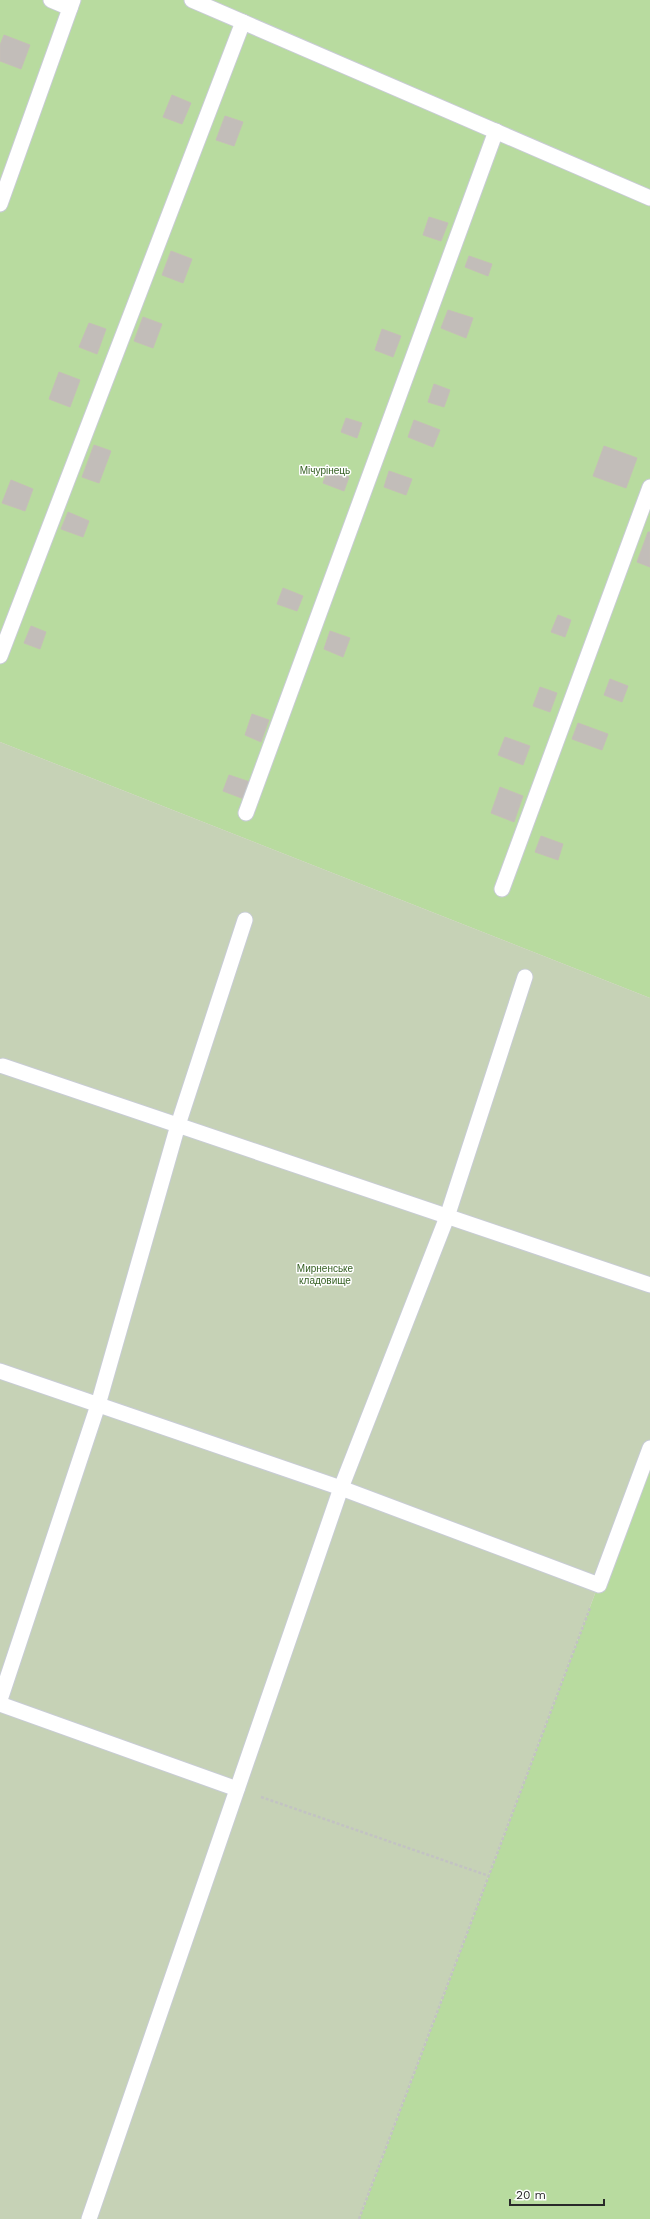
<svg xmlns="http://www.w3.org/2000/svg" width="650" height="2219" viewBox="0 0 650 2219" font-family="'Work Sans',sans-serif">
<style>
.green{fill:#b8db9f}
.cemetery{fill:#c6d2b6}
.building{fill:#c2bdb9;stroke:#c5bfb7}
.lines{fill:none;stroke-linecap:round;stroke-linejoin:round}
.service-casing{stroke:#c8ccd5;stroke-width:17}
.path{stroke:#c3c3c3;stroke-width:2.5;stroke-dasharray:3 2;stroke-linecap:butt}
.service{stroke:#fff;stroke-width:15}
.labels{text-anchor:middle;stroke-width:3;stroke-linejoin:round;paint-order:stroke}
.park-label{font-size:10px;fill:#335e21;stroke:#fff}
</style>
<rect width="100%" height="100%" fill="#eae3dd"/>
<g class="green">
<path d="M 0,0 L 650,0 L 650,998 L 0,742 Z"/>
<path d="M 650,1448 L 650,2219 L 359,2219 Z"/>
</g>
<path class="cemetery" d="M 0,742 L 650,998 L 650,1448 L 359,2219 L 0,2219 Z"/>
<g class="building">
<path d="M 4,35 L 30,45 L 21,69 L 0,61 L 0,45 Z"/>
<path d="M 172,95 L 191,103 L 182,124 L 163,117 Z"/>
<path d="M 225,116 L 243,122 L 234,146 L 216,140 Z"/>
<path d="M 429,217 L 448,223 L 441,241 L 423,235 Z"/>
<path d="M 171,251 L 192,259 L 183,283 L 162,275 Z"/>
<path d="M 469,256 L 492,264 L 488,276 L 465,267 Z"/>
<path d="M 448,310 L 473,318 L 466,338 L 441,328 Z"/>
<path d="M 143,317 L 162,324 L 153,348 L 134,341 Z"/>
<path d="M 89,323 L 106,329 L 97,354 L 79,347 Z"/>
<path d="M 382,329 L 401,336 L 393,357 L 375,350 Z"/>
<path d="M 59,372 L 80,380 L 70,407 L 49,399 Z"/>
<path d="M 434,384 L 450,390 L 444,407 L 428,402 Z"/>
<path d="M 346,418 L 362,423 L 357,438 L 341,432 Z"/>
<path d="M 414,420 L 440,430 L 433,447 L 408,437 Z"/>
<path d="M 94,445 L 111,451 L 99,483 L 82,477 Z"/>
<path d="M 604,446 L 637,458 L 626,488 L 593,476 Z"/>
<path d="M 328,469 L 349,477 L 344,491 L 323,483 Z"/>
<path d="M 389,471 L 412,479 L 406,495 L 384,487 Z"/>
<path d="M 11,480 L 33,489 L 25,511 L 2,503 Z"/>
<path d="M 68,512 L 89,521 L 83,537 L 61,529 Z"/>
<path d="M 648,532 L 650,532 L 650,567 L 637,562 Z"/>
<path d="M 283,588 L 303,596 L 297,611 L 277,604 Z"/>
<path d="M 558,615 L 571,620 L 565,637 L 551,632 Z"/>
<path d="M 31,626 L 46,632 L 40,649 L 24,643 Z"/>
<path d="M 330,631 L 350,638 L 343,657 L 324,649 Z"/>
<path d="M 610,679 L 628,686 L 622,702 L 604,695 Z"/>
<path d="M 540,687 L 557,693 L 550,712 L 533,706 Z"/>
<path d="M 252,714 L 269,720 L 261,742 L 245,735 Z"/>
<path d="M 578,723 L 608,734 L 602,750 L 572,739 Z"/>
<path d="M 505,737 L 530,746 L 523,765 L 498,755 Z"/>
<path d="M 229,775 L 250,782 L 244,799 L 223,791 Z"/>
<path d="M 500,787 L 523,796 L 514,822 L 491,813 Z"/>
<path d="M 541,836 L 563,844 L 558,860 L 535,852 Z"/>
</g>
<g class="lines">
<defs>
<g id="service">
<path d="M 51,0 L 70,8"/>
<path d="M 192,0 L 650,198"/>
<path d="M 0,204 L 73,0"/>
<path d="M 0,656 L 243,22"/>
<path d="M 246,813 L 496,131"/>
<path d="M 502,889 L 650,487"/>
<path d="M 3,1066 L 650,1285"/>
<path d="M 0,1371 L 341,1488 L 599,1585 L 650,1448"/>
<path d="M 0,1700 L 98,1405 L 178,1125 L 245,920"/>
<path d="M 0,1704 L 237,1789"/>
<path d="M 89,2219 L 341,1488 L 447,1217 L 525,977"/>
</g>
</defs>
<use href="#service" class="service-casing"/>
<g class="path">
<path d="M 261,1797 L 489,1876"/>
<path d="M 359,2219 L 590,1608"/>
</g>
<use href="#service" class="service"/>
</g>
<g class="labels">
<g class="park-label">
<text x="325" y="474">Мічурінець</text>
<text x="325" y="1272">Мирненське<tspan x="325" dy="12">кладовище</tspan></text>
</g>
</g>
<path d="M510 2199v6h94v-6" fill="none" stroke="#292929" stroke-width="2"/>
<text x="516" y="2199" font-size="12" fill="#292929" stroke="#ffffff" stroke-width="3" paint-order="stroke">20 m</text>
</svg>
